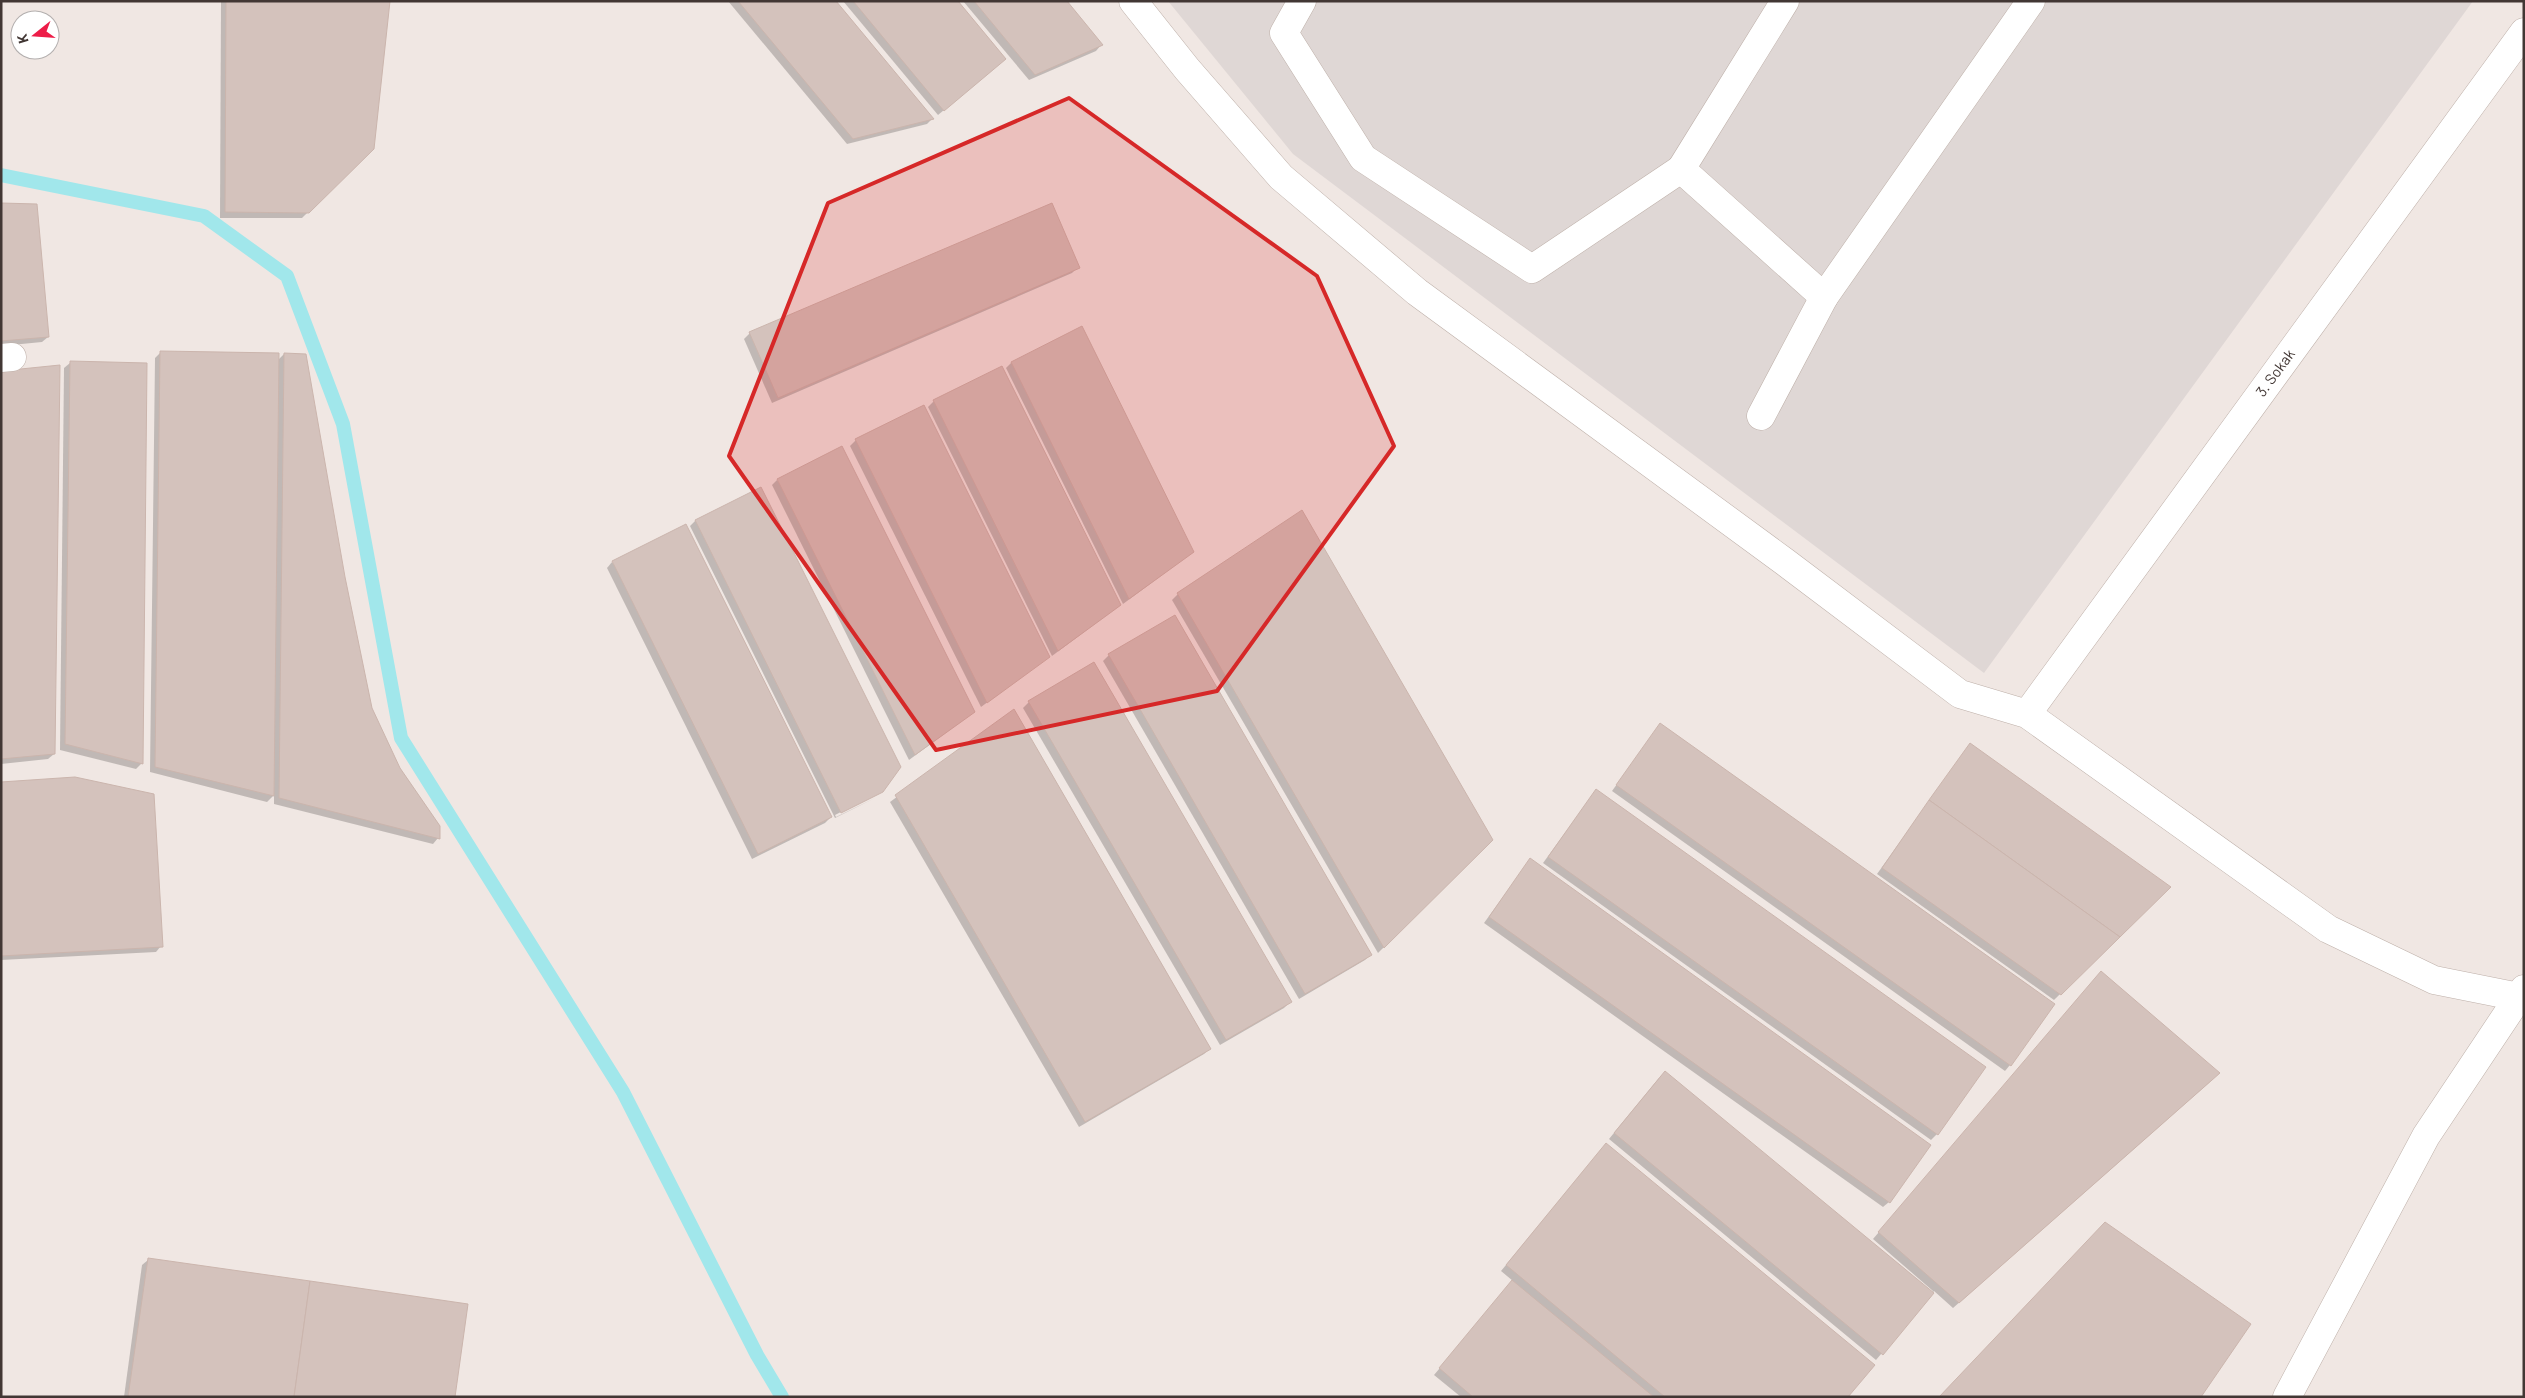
<svg xmlns="http://www.w3.org/2000/svg" width="2525" height="1398" viewBox="0 0 2525 1398" font-family="Barlow,sans-serif">
<style>
.industrial{fill:#dfd7d5}
.shadow{fill:#0003}
.lines{fill:none;stroke-linecap:round;stroke-linejoin:round}
.stream{stroke:#a1e7eb;stroke-width:14}
.building{fill:#d4c2bc;stroke:#cbb5ad}
.minor-casing{stroke:#beb0a9;stroke-width:29}
.minor{stroke:#fff;stroke-width:28}
.marked{fill:#d62828;fill-opacity:0.2;stroke:#d62828;stroke-width:4;stroke-linejoin:round}
.labels{text-anchor:middle;stroke-width:4;stroke-linejoin:round;paint-order:stroke}
.street-label{font-size:15px;fill:#423734;stroke:#fff}
</style>
<rect width="100%" height="100%" fill="#f0e7e3"/>
<path class="industrial" d="M 1168,1 L 2473,1 L 1984,673 L 1293,154 Z"/>
<g class="shadow">
<path d="M 221,1 L 389,1 L 373,148 L 302,218 L 220,218 Z"/>
<path d="M 728,1 L 835,1 L 932,119 L 927,124 L 847,144 Z"/>
<path d="M 843,1 L 956,1 L 998,65 L 938,115 Z"/>
<path d="M 963,1 L 1065,1 L 1101,45 L 1096,51 L 1029,80 Z"/>
<path d="M 1,204 L 48,337 L 42,342 L 1,346 Z"/>
<path d="M 1078,267 L 1072,273 L 772,403 L 744,339 L 750,333 Z"/>
<path d="M 1081,328 L 1193,552 L 1123,604 L 1006,368 L 1011,363 Z"/>
<path d="M 161,352 L 277,361 L 284,354 L 343,577 L 371,708 L 399,769 L 438,838 L 433,844 L 274,804 L 274,795 L 267,802 L 150,772 L 155,358 Z"/>
<path d="M 70,363 L 142,763 L 136,769 L 60,750 L 64,368 Z"/>
<path d="M 1,372 L 54,754 L 48,759 L 1,764 Z"/>
<path d="M 934,401 L 1120,605 L 1052,656 L 928,407 Z"/>
<path d="M 856,440 L 1042,662 L 981,707 L 850,446 Z"/>
<path d="M 777,480 L 967,717 L 909,760 L 772,485 Z"/>
<path d="M 760,488 L 882,791 L 835,815 L 836,817 L 877,797 L 835,818 L 690,526 L 695,521 Z"/>
<path d="M 612,562 L 831,817 L 825,823 L 752,859 L 607,568 Z"/>
<path d="M 1178,594 L 1492,840 L 1378,953 L 1172,600 Z"/>
<path d="M 1174,617 L 1371,954 L 1365,960 L 1299,999 L 1103,661 L 1109,655 Z"/>
<path d="M 1029,702 L 1290,1002 L 1284,1008 L 1220,1045 L 1023,708 Z"/>
<path d="M 1014,711 L 1210,1048 L 1204,1054 L 1079,1127 L 890,802 Z"/>
<path d="M 1660,725 L 2010,1065 L 2005,1071 L 1612,791 Z"/>
<path d="M 1970,745 L 2169,887 L 2054,1000 L 1877,874 Z"/>
<path d="M 1,783 L 161,946 L 156,952 L 1,960 Z"/>
<path d="M 1596,791 L 1937,1134 L 1931,1140 L 1543,863 Z"/>
<path d="M 1530,860 L 1889,1202 L 1883,1207 L 1484,923 Z"/>
<path d="M 2096,979 L 2213,1079 L 1953,1308 L 1934,1291 L 1876,1360 L 1609,1139 L 1659,1078 L 1932,1293 L 1933,1291 L 1873,1239 Z"/>
<path d="M 1606,1144 L 1847,1397 L 1461,1397 L 1434,1375 L 1513,1281 L 1501,1271 Z"/>
<path d="M 148,1260 L 454,1397 L 124,1397 L 142,1265 Z"/>
</g>
<g class="lines">
<path class="stream" d="M 1,175 L 204,216 L 287,276 L 343,424 L 401,738 L 623,1092 L 757,1355 L 782,1397"/>
</g>
<g class="building">
<path d="M 226,1 L 390,1 L 374,149 L 309,213 L 225,212 Z"/>
<path d="M 738,1 L 836,1 L 934,119 L 853,139 Z"/>
<path d="M 853,1 L 958,1 L 1006,59 L 944,111 Z"/>
<path d="M 974,1 L 1067,1 L 1103,45 L 1035,75 Z"/>
<path d="M 1,203 L 37,204 L 49,337 L 1,341 Z"/>
<path d="M 1052,203 L 1080,268 L 778,398 L 749,332 Z"/>
<path d="M 1082,326 L 1194,552 L 1129,599 L 1011,362 Z"/>
<path d="M 160,351 L 279,353 L 274,796 L 155,767 Z"/>
<path d="M 284,353 L 306,354 L 345,577 L 372,708 L 400,768 L 440,826 L 440,839 L 279,798 Z"/>
<path d="M 70,361 L 147,363 L 143,764 L 65,744 Z"/>
<path d="M 60,365 L 55,754 L 1,759 L 1,371 Z"/>
<path d="M 1002,366 L 1121,605 L 1058,651 L 933,400 Z"/>
<path d="M 924,405 L 1050,657 L 987,703 L 855,439 Z"/>
<path d="M 842,446 L 975,712 L 915,755 L 777,479 Z"/>
<path d="M 761,487 L 901,767 L 883,792 L 841,813 L 695,520 Z"/>
<path d="M 1302,510 L 1493,840 L 1384,948 L 1177,593 Z"/>
<path d="M 686,524 L 832,817 L 758,854 L 612,561 Z"/>
<path d="M 1175,615 L 1372,955 L 1305,994 L 1108,654 Z"/>
<path d="M 1094,662 L 1292,1002 L 1226,1040 L 1028,701 Z"/>
<path d="M 1014,709 L 1211,1049 L 1085,1122 L 895,795 Z"/>
<path d="M 1660,723 L 2055,1004 L 2011,1066 L 1616,785 Z"/>
<path d="M 1970,743 L 2171,887 L 2120,937 L 1929,800 Z"/>
<path d="M 75,777 L 154,794 L 163,947 L 1,956 L 1,782 Z"/>
<path d="M 1596,789 L 1986,1067 L 1938,1135 L 1548,857 Z"/>
<path d="M 1929,800 L 2120,937 L 2061,995 L 1882,868 Z"/>
<path d="M 1530,858 L 1931,1145 L 1890,1203 L 1489,917 Z"/>
<path d="M 2101,971 L 2220,1073 L 1959,1303 L 1878,1232 Z"/>
<path d="M 1665,1071 L 1934,1293 L 1883,1355 L 1614,1133 Z"/>
<path d="M 1606,1143 L 1875,1365 L 1848,1397 L 1665,1397 L 1506,1265 Z"/>
<path d="M 2105,1222 L 2251,1324 L 2201,1397 L 1939,1397 Z"/>
<path d="M 148,1258 L 310,1281 L 294,1397 L 128,1397 Z"/>
<path d="M 1512,1280 L 1654,1397 L 1473,1397 L 1439,1368 Z"/>
<path d="M 310,1281 L 468,1304 L 455,1397 L 294,1397 Z"/>
</g>
<g class="lines">
<defs>
<g id="minor">
<path d="M 1133,1 L 1187,69 L 1281,177 L 1417,292 L 1785,562 L 1960,694 L 2027,714 L 2328,929 L 2434,980 L 2519,997 L 2524,1001"/>
<path d="M 1302,1 L 1284,33 L 1363,158 L 1532,269 L 1681,169"/>
<path d="M 1785,1 L 1681,169 L 1824,297 L 2031,1"/>
<path d="M 1,358 L 12,357"/>
<path d="M 1761,416 L 1824,297"/>
<path id="s1" d="M 2027,714 L 2524,32"/>
<path d="M 2287,1397 L 2426,1136 L 2524,989"/>
</g>
</defs>
<use href="#minor" class="minor-casing"/>
<use href="#minor" class="minor"/>
</g>
<path class="marked" d="M 1069,98 L 1317,276 L 1394,446 L 1217,691 L 936,750 L 729,456 L 828,203 Z"/>
<g class="labels">
<g class="street-label">
<text dy="5" stroke="none"><textPath href="#s1" startOffset="422">3. Sokak</textPath></text>
</g>
</g>
<rect width="2525" height="1398" fill="none" stroke="#423734" stroke-width="5"/>
<g transform="translate(35 35) rotate(253)"><circle r="24" fill="#ffffff" stroke="#b3afae"/>
<path d="M0-4L9 19L0 12L-9 19Z" fill="#ed1d48"/>
<text y="-8" font-size="14" font-weight="bold" text-anchor="middle" fill="#423734">K</text>
</g>
</svg>
